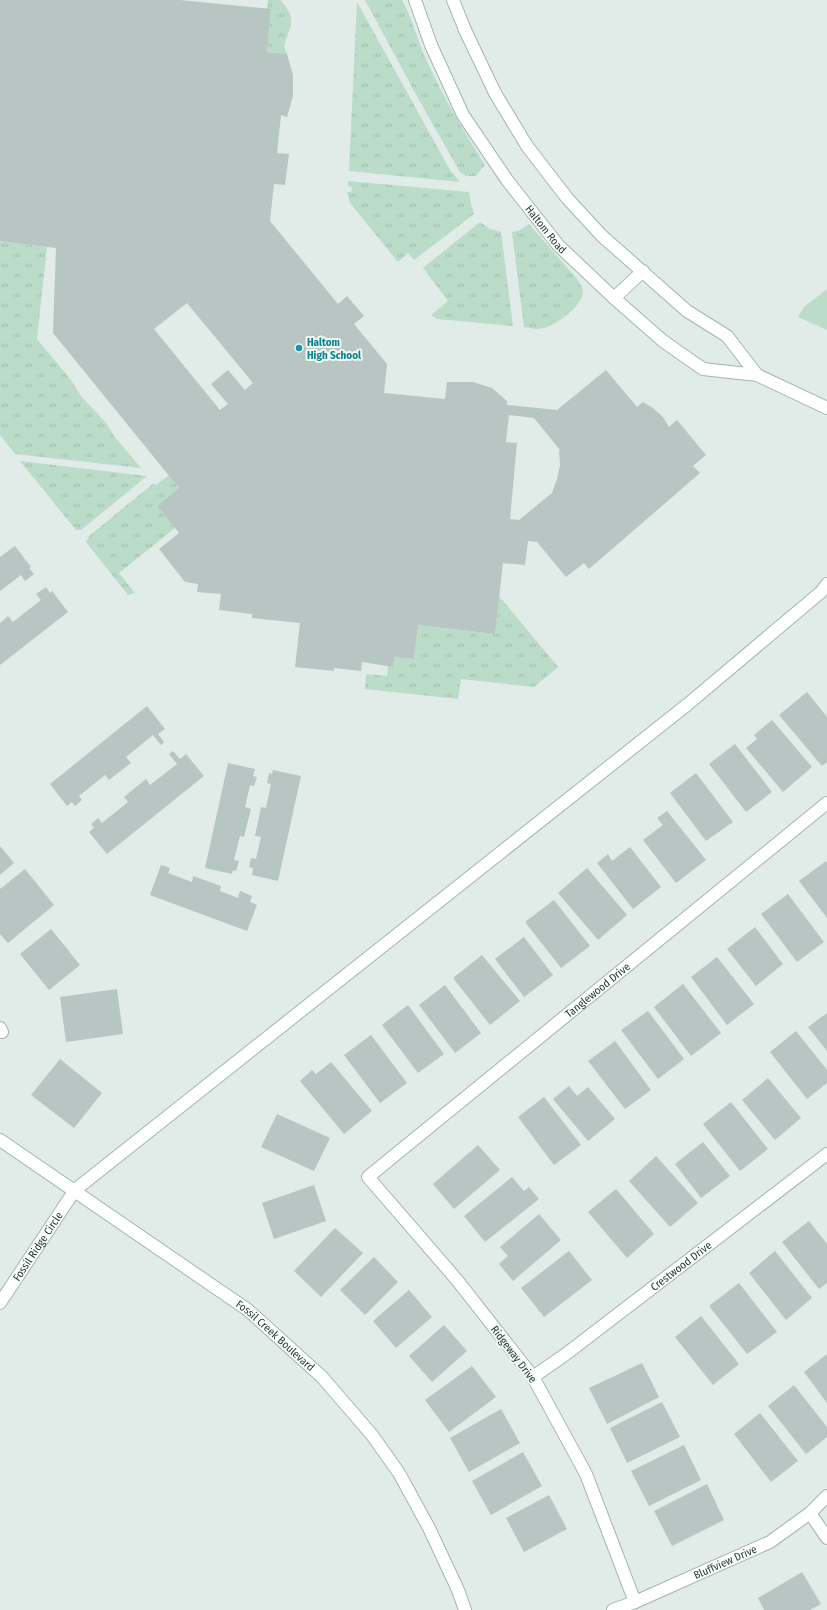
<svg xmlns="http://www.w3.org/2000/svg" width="827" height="1610" viewBox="0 0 827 1610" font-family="'Fira Sans Condensed',sans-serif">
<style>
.grass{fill:url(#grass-tufts)}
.garden{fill:#bbdcc9}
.building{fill:#b7c6c2;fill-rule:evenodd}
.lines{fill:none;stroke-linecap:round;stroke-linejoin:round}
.street-casing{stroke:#a4b3b0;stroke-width:14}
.secondary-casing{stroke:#a0b7b2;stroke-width:14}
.street{stroke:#fff;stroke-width:12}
.secondary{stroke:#fff;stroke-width:12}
.culture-dot{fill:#0f9aa8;stroke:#f2f8f6;stroke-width:1.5}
.labels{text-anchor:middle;stroke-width:4;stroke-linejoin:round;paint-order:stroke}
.street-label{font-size:11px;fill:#223c39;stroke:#f2f8f6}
.culture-label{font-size:11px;font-weight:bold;fill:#0d838f;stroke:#f2f8f6;text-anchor:start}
</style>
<defs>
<pattern id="grass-tufts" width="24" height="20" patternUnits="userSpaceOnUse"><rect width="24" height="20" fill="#bbdcc9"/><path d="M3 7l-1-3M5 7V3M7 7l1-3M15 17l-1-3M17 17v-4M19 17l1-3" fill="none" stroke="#a0bead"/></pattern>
</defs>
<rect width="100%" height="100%" fill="#e1ebe8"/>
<g class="grass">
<path d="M 268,0 L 280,0 C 298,18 290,26 284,46 L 287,54 L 267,52 L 271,9 L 267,9 Z"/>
<path d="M 365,0 L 402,0 C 412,18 417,39 425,57 C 442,95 463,130 485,165 L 475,176 L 466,176 L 460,172 L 414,91 Z"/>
<path d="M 357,2 L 450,170 L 460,182 L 349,171 Z"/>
<path d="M 348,181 L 469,192 L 471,204 L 474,214 L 414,260 L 408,253 L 398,262 L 350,203 L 347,192 L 351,192 L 352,187 L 348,186 Z"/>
<path d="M 480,222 L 490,229 L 501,232 L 513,326 L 437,319 L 431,315 L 448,301 L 423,268 Z"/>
<path d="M 529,224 L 578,280 C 580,284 583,288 583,292 C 583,306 555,326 543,328 C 537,330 530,328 524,327 L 512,232 L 518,231 Z"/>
<path d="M 0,241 L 47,247 L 37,339 L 71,380 L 81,396 L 107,424 L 114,436 L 141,468 L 15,454 L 0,435 Z"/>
<path d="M 20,461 L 147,476 L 81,530 L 76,530 Z"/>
<path d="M 169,475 L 179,488 L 157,506 L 175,528 L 119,573 L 135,593 L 128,595 L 86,542 L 89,536 L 154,483 L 156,485 Z"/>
<path d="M 499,596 L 558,667 L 534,687 L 461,679 L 458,699 L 365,689 L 366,674 L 387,676 L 388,666 L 393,667 L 394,657 L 414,659 L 418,625 L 495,634 Z"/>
</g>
<path class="garden" d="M 827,289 L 827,330 L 798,317 L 804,307 Z"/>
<g class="building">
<path d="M 0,0 L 180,0 L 271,9 L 267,52 L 287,54 L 293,75 L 293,96 L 287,117 L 281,115 L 277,153 L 289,154 L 285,185 L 274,184 L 270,221 L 338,304 L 347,296 L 364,316 L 354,324 L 387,364 L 384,393 L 445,399 L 447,382 L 473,382 L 492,388 L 507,401 L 507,405 L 557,410 L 606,370 L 637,407 L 643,402 L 653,408 L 663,417 L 669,427 L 677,420 L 706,455 L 693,466 L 700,473 L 589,569 L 584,563 L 566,577 L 537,542 L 528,541 L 525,565 L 503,563 L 495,634 L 418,625 L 414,659 L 394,657 L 393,667 L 362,662 L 361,671 L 334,668 L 334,671 L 295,667 L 300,623 L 252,618 L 252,614 L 219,610 L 221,594 L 197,592 L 198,584 L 185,582 L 159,549 L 179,533 L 157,506 L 179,488 L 53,333 L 56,248 L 0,241 ZM 187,303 L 253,383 L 245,390 L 228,370 L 211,384 L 228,404 L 220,410 L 154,329 ZM 509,415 L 534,418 L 560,450 L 559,451 L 560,465 L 557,479 L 552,493 L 519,520 L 510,519 L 517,443 L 506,442 Z"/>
<path d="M 15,546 L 31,567 L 29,568 L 34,574 L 25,581 L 21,575 L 0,591 L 0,557 Z"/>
<path d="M 46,587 L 50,593 L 52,591 L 68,612 L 0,665 L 0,623 L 8,616 L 13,622 L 41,600 L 36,594 Z"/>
<path d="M 807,692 L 827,717 L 827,762 L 822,766 L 779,715 Z"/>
<path d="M 147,706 L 165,729 L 158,734 L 164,742 L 161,745 L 153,735 L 126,757 L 131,763 L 109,780 L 105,775 L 79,796 L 82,800 L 75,806 L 72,802 L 67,806 L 50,784 Z"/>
<path d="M 772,720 L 812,767 L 783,792 L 746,748 L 757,739 L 754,735 Z"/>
<path d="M 735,744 L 772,792 L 746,812 L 709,764 Z"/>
<path d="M 173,751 L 180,759 L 186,754 L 204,776 L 107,854 L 89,832 L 94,828 L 91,824 L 98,818 L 102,823 L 128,802 L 124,797 L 146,779 L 150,785 L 177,764 L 169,754 Z"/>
<path d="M 228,763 L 255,769 L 253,776 L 257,777 L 254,786 L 250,785 L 245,807 L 251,809 L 244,837 L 240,836 L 234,860 L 239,861 L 236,871 L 233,870 L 232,874 L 205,868 Z"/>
<path d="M 273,770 L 301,776 L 278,881 L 252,875 L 253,868 L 249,867 L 251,858 L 256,859 L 261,837 L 255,836 L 261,807 L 266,808 L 271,784 L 267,783 L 269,773 L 272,774 Z"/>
<path d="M 696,773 L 733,822 L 706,841 L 670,793 Z"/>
<path d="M 667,811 L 706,860 L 676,883 L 643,840 L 663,825 L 657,818 Z"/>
<path d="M 0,846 L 14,863 L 0,875 Z"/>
<path d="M 630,847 L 661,887 L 633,909 L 597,863 L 608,854 L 612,861 Z"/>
<path d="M 826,861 L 827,863 L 827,918 L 799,881 Z"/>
<path d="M 161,865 L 170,868 L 168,873 L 192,882 L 193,876 L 221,886 L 220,891 L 238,898 L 240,891 L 252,896 L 250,902 L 257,905 L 247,931 L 150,895 Z"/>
<path d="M 587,868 L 627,915 L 598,940 L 558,893 Z"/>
<path d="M 25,869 L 54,905 L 8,943 L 0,934 L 0,889 Z"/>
<path d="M 788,894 L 824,942 L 797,962 L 761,914 Z"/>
<path d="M 554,900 L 590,946 L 561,968 L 525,922 Z"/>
<path d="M 755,927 L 783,964 L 756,986 L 727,949 Z"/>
<path d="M 51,929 L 80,965 L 49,990 L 20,954 Z"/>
<path d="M 524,937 L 553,975 L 524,997 L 495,959 Z"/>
<path d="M 482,955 L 520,1001 L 490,1025 L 453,978 Z"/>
<path d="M 717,957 L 754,1004 L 727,1025 L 691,977 Z"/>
<path d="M 683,984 L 721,1033 L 691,1056 L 654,1007 Z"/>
<path d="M 445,985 L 481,1033 L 455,1053 L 419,1005 Z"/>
<path d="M 117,989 L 123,1034 L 66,1042 L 60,997 Z"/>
<path d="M 408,1005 L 444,1054 L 418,1073 L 382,1025 Z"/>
<path d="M 648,1011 L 684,1059 L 658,1079 L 621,1030 Z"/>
<path d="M 827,1013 L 827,1051 L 808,1027 Z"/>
<path d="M 796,1031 L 827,1070 L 827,1083 L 807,1099 L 770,1052 Z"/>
<path d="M 371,1035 L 407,1083 L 380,1103 L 344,1055 Z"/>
<path d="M 615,1041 L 651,1090 L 625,1109 L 588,1061 Z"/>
<path d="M 60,1059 L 102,1093 L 74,1128 L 31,1095 Z"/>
<path d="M 331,1062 L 372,1111 L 344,1134 L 300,1081 L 312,1070 L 316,1074 Z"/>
<path d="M 768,1078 L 801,1118 L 775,1140 L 742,1100 Z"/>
<path d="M 569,1086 L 577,1096 L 588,1087 L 615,1119 L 588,1141 L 553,1099 Z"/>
<path d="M 544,1097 L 581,1145 L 554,1165 L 518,1117 Z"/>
<path d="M 731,1102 L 768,1149 L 740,1171 L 703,1124 Z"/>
<path d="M 277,1114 L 330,1138 L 314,1171 L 261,1147 Z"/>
<path d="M 703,1142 L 730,1176 L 701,1198 L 675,1164 Z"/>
<path d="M 478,1145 L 500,1170 L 454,1209 L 433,1184 Z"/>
<path d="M 656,1156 L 698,1203 L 670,1227 L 629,1181 Z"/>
<path d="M 512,1177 L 524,1191 L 529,1187 L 539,1199 L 485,1242 L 464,1216 Z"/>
<path d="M 314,1185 L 326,1221 L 274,1239 L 262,1203 Z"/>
<path d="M 616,1189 L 654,1234 L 627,1258 L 588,1212 Z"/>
<path d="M 539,1214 L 561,1240 L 513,1281 L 499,1264 L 508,1256 L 500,1247 Z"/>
<path d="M 809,1221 L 827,1244 L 827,1283 L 819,1289 L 782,1242 Z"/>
<path d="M 335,1228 L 363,1253 L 321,1297 L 294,1271 Z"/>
<path d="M 569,1251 L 592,1280 L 544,1317 L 521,1288 Z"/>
<path d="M 775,1251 L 812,1298 L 786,1320 L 749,1273 Z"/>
<path d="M 374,1257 L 398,1282 L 365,1315 L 340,1290 Z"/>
<path d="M 739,1283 L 777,1332 L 747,1354 L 709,1306 Z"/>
<path d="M 409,1290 L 432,1317 L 396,1348 L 373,1321 Z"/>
<path d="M 701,1316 L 739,1364 L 713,1385 L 675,1337 Z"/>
<path d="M 444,1325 L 467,1351 L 432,1382 L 409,1356 Z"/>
<path d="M 827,1354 L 827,1403 L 804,1372 Z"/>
<path d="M 642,1363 L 659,1397 L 607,1424 L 589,1388 Z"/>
<path d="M 472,1366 L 496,1397 L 449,1432 L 425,1400 Z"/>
<path d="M 794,1385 L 827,1427 L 827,1437 L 806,1454 L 768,1406 Z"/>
<path d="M 662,1402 L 680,1437 L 627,1463 L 610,1428 Z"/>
<path d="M 501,1409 L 520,1443 L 469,1472 L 450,1438 Z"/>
<path d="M 760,1413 L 798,1461 L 771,1482 L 734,1434 Z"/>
<path d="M 684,1445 L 701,1480 L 649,1506 L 631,1471 Z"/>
<path d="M 523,1452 L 542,1486 L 491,1515 L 472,1481 Z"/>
<path d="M 707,1484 L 724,1520 L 672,1546 L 654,1511 Z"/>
<path d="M 549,1495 L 567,1529 L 524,1552 L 506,1518 Z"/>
<path d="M 802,1572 L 821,1604 L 810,1610 L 764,1610 L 758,1598 Z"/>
</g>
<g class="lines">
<defs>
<g id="street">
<path d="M 0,1028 L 2,1032"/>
<path id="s1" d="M 533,1377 L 566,1354 L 827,1154"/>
<path d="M 810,1513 L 827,1538"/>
<path id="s2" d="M 635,1602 L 586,1474 L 533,1377 L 457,1280 L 368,1177 L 827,803"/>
<path id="s3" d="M 613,1610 L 635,1602 L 770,1542 L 810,1513 L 827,1496"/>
</g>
<g id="secondary">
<path id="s4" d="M 415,0 L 431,45 L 463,115 L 507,180 L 558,245 L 614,298 L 663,341 L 703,369 L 757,375 L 827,408"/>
<path d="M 453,0 L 465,30 L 495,93 L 527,146 L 567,198 L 602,236 L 687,311 L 727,336 L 757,375"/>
<path d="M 614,298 L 643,271"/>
<path id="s5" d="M 0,1140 L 248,1310 L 322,1377 L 372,1435 L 399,1473 L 429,1528 L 458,1590 L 465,1610"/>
<path id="s6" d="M 0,1303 L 75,1190 L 688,704 L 821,592 L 827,584"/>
</g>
</defs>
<use href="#street" class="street-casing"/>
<use href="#secondary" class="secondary-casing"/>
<use href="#street" class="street"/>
<use href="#secondary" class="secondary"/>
</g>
<circle class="culture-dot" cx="299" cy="348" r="4"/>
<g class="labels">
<g class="street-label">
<text dy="4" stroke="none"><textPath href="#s4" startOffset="266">Haltom Road</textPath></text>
<text dy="4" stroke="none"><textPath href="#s2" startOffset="803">Tanglewood Drive</textPath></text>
<text dy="4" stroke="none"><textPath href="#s6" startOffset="68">Fossil Ridge Circle</textPath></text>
<text dy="4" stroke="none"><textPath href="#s1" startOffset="185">Crestwood Drive</textPath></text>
<text dy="4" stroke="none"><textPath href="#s5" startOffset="338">Fossil Creek Boulevard</textPath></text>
<text transform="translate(514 1354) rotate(53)" y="4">Ridgeway Drive</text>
<text dy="4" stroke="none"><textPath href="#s3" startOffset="122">Bluffview Drive</textPath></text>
</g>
<g class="culture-label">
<text x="307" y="346">Haltom<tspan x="307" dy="13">High School</tspan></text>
</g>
</g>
</svg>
